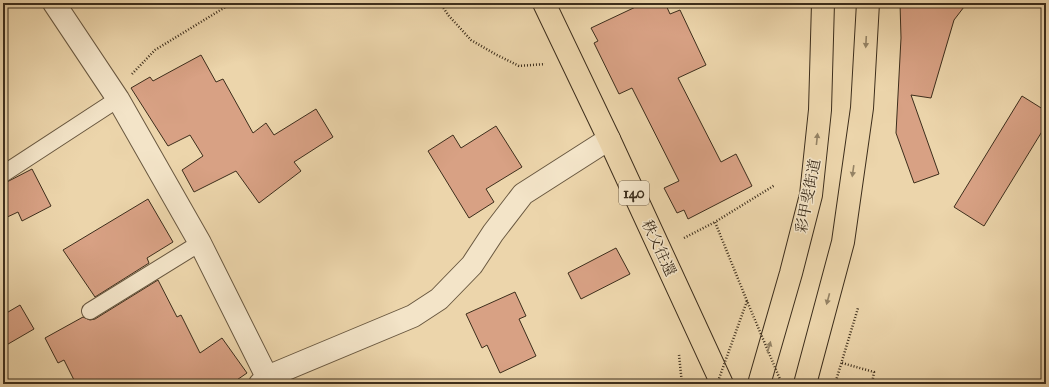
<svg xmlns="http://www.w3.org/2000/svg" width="1049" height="387" viewBox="0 0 1049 387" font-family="'IM FELL Great Primer','Noto Serif JP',serif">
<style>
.building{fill:#d8a184;stroke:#3d2e1c}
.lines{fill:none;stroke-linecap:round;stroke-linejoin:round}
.lane-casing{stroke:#695840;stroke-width:18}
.street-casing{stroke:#695840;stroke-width:24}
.highway-casing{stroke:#3d2e1c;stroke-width:24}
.path{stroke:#3d2e1c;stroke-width:2.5;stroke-dasharray:1 2;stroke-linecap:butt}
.lane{stroke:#f3e4c8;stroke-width:16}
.street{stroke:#f3e4c8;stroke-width:22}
.highway{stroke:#ecd5ab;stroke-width:22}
.path-bridge{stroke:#3d2e1c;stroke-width:2.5;stroke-dasharray:1 2;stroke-linecap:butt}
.oneway{fill:#948264}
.labels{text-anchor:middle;stroke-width:3;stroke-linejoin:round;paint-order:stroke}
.shield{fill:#f3e4c8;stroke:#746550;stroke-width:1}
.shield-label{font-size:14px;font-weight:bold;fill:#3d2e1c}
.street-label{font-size:15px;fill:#3d2e1c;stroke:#f3e4c8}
</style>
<rect width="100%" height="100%" fill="#ecd5ab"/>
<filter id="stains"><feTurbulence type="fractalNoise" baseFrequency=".005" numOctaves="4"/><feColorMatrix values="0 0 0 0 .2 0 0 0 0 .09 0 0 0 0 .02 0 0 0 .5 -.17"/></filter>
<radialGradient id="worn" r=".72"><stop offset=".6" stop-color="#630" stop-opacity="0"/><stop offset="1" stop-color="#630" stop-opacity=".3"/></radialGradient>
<g class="building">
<path d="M 644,3 L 665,3 L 670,14 L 680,10 L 706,65 L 678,78 L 721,162 L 736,154 L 752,186 L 688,219 L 684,210 L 677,213 L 664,188 L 679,181 L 632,88 L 619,94 L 594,43 L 598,41 L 591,28 Z"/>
<path d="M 900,3 L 967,3 L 954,20 L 931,98 L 911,95 L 939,174 L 914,183 L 896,133 L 901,38 Z"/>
<path d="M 201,55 L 216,82 L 223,79 L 253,133 L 266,123 L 274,135 L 316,109 L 333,137 L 294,162 L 301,171 L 259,203 L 236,171 L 194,192 L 182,170 L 203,156 L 190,135 L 168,146 L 131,88 L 150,77 L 153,81 Z"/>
<path d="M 1022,96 L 1046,111 L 1046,125 L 984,226 L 954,207 Z"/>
<path d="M 496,126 L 522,167 L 486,189 L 494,202 L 469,218 L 428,151 L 453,135 L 461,148 Z"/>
<path d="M 32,169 L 51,206 L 22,221 L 18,212 L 3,219 L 3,184 Z"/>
<path d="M 148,199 L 173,242 L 147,258 L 149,263 L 95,297 L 63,250 Z"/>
<path d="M 616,248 L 630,274 L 581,299 L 568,273 Z"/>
<path d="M 158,280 L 177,317 L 181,315 L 200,353 L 222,338 L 247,373 L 231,384 L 76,384 L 64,360 L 58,363 L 45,338 L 83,317 L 90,320 L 95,319 Z"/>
<path d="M 515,292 L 526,316 L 519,319 L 536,356 L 500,373 L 487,345 L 482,348 L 466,314 Z"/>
<path d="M 20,305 L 34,329 L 3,347 L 3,315 Z"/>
</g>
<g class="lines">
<defs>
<g id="lane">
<path d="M 3,174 L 118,99"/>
<path d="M 90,311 L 200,243"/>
</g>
<g id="street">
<path d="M 54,3 L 118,99 L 200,243 L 267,377"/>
<path d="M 260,384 L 267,377 L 413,316 L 439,299 L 472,265 L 493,233 L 523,194 L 609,139"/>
</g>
<g id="highway">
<path d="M 544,3 L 609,139 L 722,384"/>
<path d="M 759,384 L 791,273 L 811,195 L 820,110 L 823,3"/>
<path d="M 805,384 L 843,242 L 862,108 L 868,3"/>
</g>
</defs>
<use href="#lane" class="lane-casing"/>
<use href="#street" class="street-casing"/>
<use href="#highway" class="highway-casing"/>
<g class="path">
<path d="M 440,3 L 449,16 L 471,40 L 495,54 L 519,66 L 545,64"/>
<path d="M 132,74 L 155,50 L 232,3"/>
<path d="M 684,238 L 715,222"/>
<path d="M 747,301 L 715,222 L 775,185"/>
<path d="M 679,355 L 682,384"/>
<path d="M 842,363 L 874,372 L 872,384"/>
<path d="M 835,384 L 858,308"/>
</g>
<use href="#lane" class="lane"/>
<use href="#street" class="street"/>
<use href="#highway" class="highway"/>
<path class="path-bridge" d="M 717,384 L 747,301 L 782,384"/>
</g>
<defs><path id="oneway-solid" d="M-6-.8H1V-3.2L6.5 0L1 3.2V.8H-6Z"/></defs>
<g class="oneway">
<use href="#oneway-solid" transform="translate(866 42) rotate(93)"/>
<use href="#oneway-solid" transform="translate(817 139) rotate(-84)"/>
<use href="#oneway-solid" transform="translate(853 171) rotate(98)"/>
<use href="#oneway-solid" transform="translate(828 299) rotate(105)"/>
<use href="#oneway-solid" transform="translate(769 347) rotate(-74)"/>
</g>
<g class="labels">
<rect class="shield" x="619" y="181" width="30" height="24" rx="3"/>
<g class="shield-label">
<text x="634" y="198">140</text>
</g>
<g class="street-label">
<text transform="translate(808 196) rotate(-79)" y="5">彩甲斐街道</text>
<text transform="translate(659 248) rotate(65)" y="5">秩父往還</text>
</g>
</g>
<rect width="1049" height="387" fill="none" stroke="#ecd5ab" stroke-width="16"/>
<rect x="4" y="4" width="1041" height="379" fill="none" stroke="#3d2e1c" stroke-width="2"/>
<rect x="8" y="8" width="1033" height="371" fill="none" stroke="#3d2e1c"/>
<rect width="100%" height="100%" filter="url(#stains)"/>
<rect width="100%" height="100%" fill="url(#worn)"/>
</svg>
